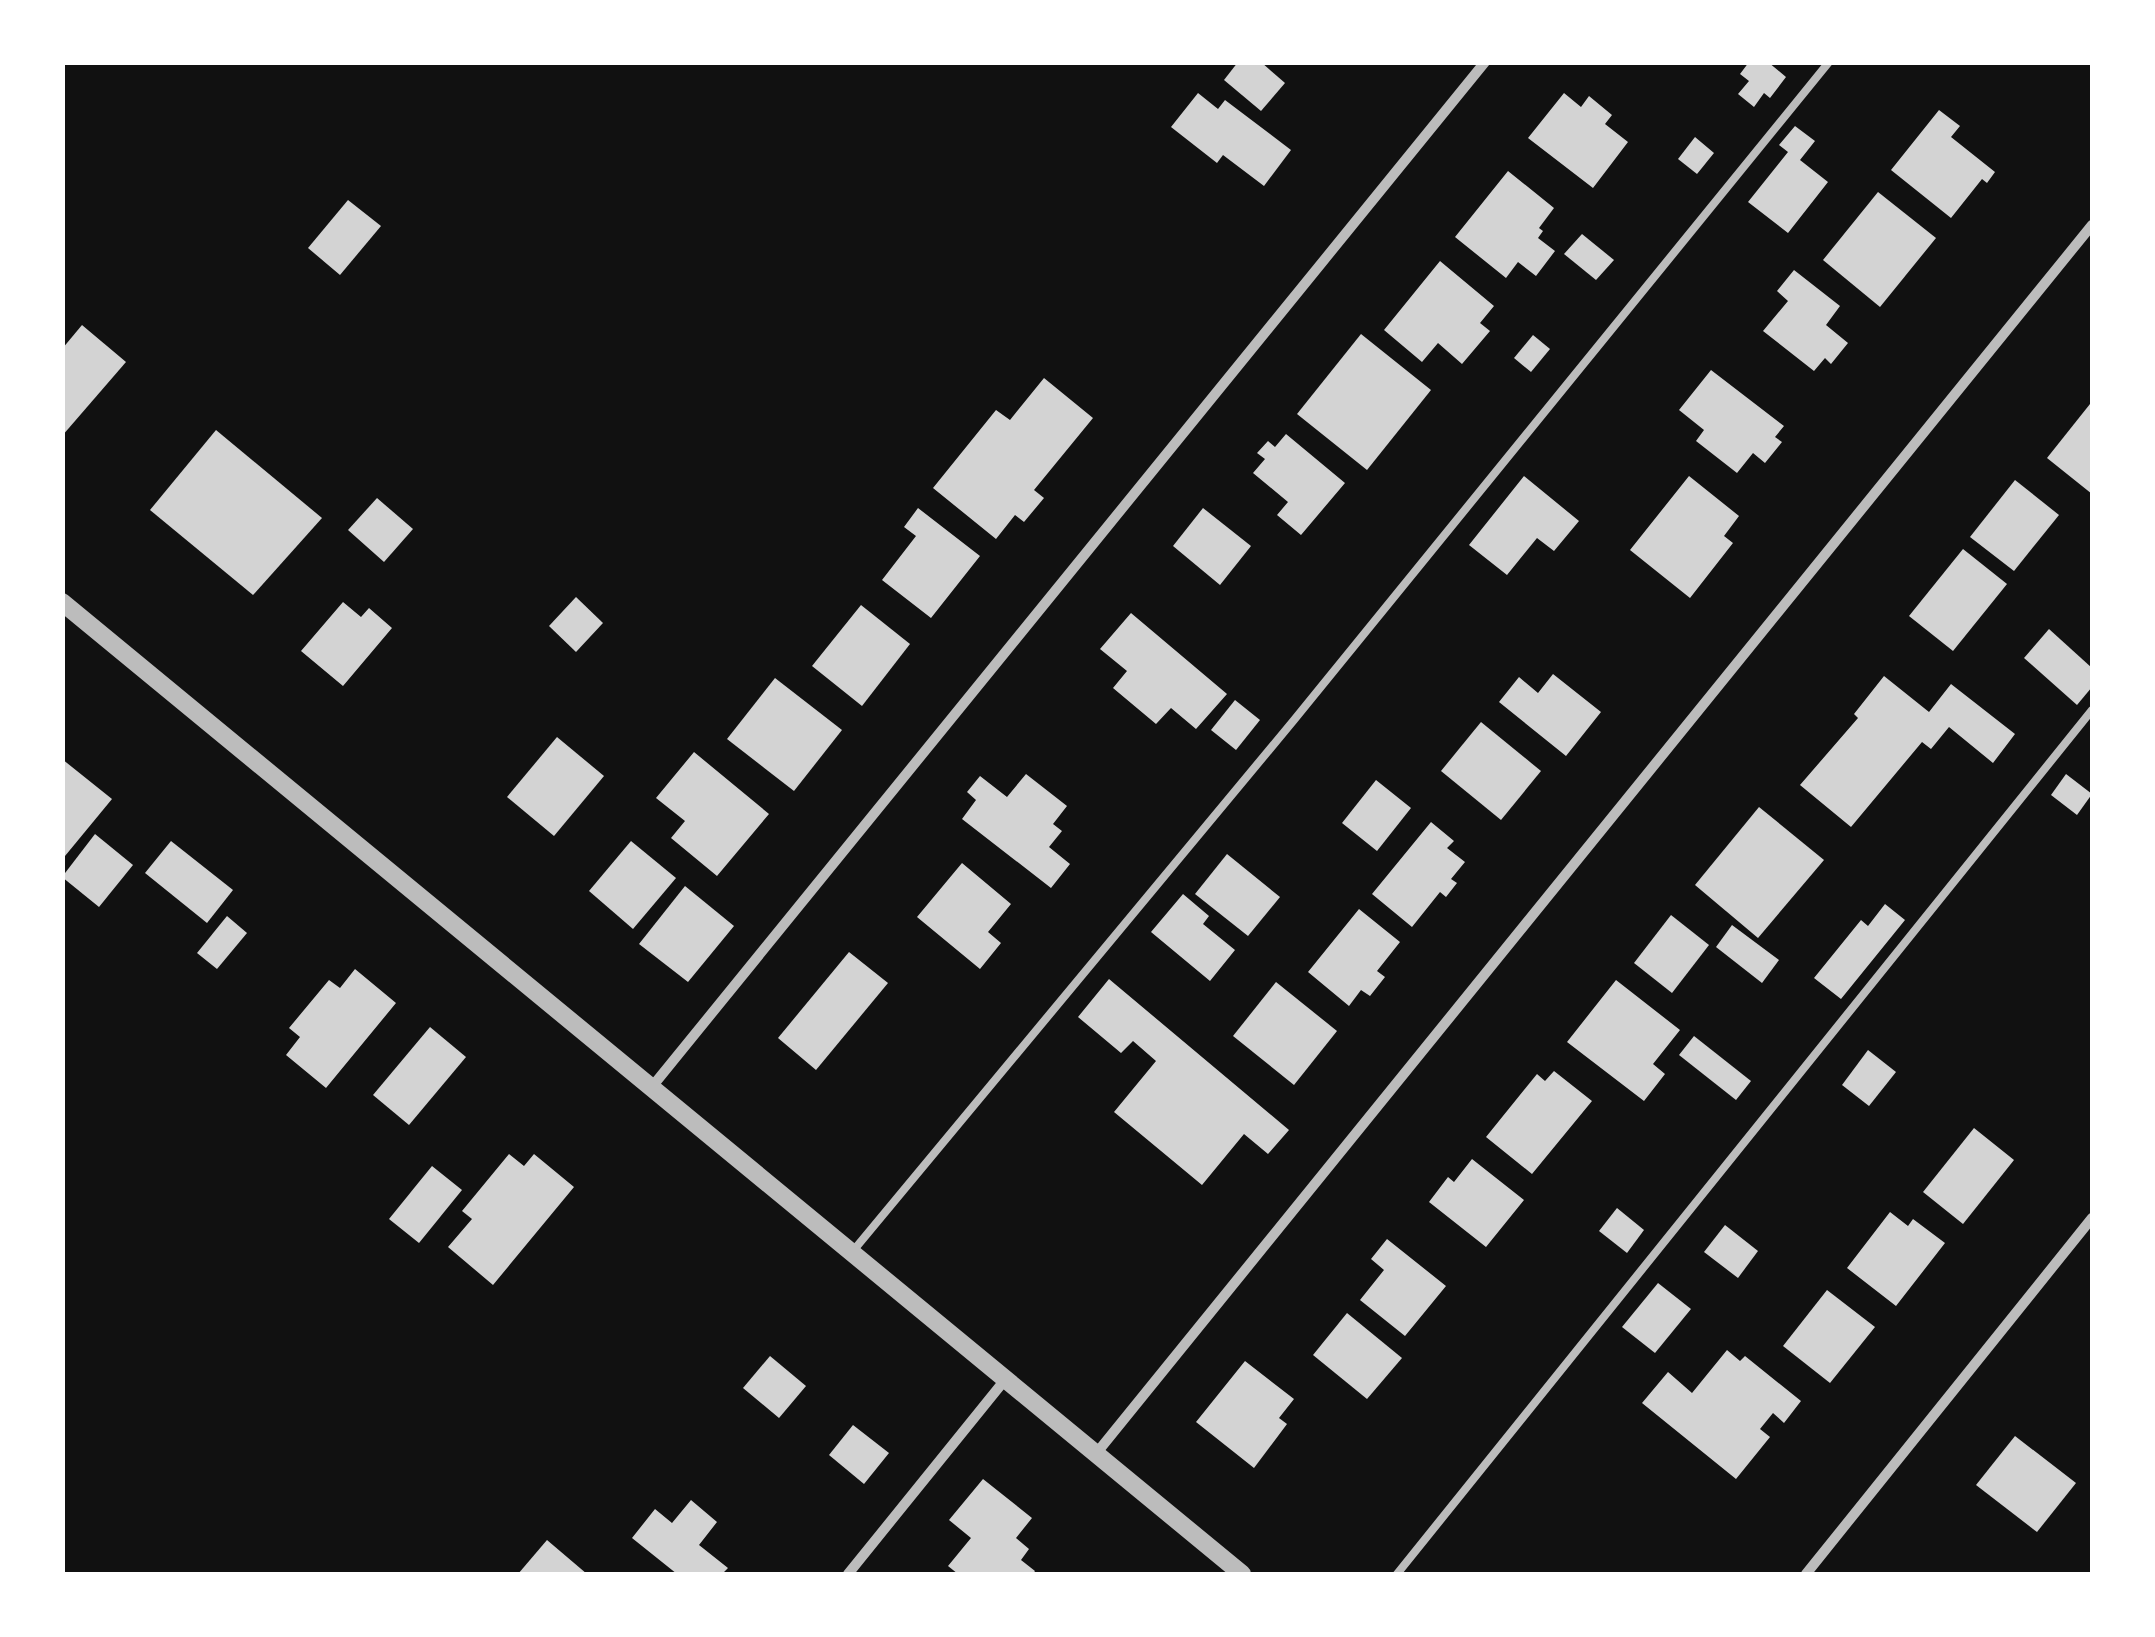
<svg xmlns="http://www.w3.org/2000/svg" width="2155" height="1637" viewBox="0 0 2155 1637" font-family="Karla,sans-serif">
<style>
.building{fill:#d3d3d3}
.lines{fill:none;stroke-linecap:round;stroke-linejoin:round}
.service{stroke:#bcbcbc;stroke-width:8}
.minor{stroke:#bcbcbc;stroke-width:10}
.tertiary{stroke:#bcbcbc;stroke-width:18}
</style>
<rect width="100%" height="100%" fill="#111"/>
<g class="building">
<path d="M 1238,62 L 1261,62 L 1285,83 L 1261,111 L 1224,80 Z"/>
<path d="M 1749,62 L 1768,62 L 1786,77 L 1770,98 L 1764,93 L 1754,107 L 1738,94 L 1749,81 L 1740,74 Z"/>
<path d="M 1198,93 L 1218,109 L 1225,100 L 1291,150 L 1264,186 L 1223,155 L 1217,163 L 1171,127 Z"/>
<path d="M 1564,93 L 1581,107 L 1589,96 L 1612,115 L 1605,124 L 1628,142 L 1593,188 L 1528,138 Z"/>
<path d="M 1939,110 L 1960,126 L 1951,137 L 1995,172 L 1987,183 L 1982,179 L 1951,218 L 1891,170 Z"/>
<path d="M 1795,126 L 1815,141 L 1800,160 L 1828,182 L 1788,233 L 1748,202 L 1788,152 L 1779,145 Z"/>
<path d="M 1695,137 L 1714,153 L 1697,174 L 1678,159 Z"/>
<path d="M 1508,171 L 1554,208 L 1539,228 L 1543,231 L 1538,238 L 1555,251 L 1536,276 L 1518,262 L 1506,278 L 1455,237 Z"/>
<path d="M 1878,192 L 1936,238 L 1880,307 L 1823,260 Z"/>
<path d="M 348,200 L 381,226 L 340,275 L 308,248 Z"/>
<path d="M 1582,234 L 1614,260 L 1596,280 L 1564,254 Z"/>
<path d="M 1440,261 L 1494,306 L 1480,323 L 1490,331 L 1462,364 L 1438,343 L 1422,362 L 1384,330 Z"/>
<path d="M 1794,270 L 1840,306 L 1826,325 L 1848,343 L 1831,364 L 1825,358 L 1814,371 L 1763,331 L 1788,301 L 1777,291 Z"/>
<path d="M 82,325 L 126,362 L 62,436 L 62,349 Z"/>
<path d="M 1361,334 L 1431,390 L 1367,470 L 1297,414 Z"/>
<path d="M 1533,335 L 1550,349 L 1531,372 L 1514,358 Z"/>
<path d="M 1711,370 L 1784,426 L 1775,437 L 1782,442 L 1765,463 L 1753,453 L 1737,473 L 1696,441 L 1704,430 L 1679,410 Z"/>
<path d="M 1044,378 L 1093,418 L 1034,490 L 1044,498 L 1024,522 L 1015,515 L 996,539 L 933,488 L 996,410 L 1010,420 Z"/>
<path d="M 2090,404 L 2092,406 L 2092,494 L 2047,458 Z"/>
<path d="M 216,430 L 322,518 L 253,595 L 150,510 Z"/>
<path d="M 1286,434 L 1345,483 L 1301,535 L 1277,515 L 1288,502 L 1253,473 L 1265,459 L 1257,453 L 1268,441 L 1275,447 Z"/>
<path d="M 1524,476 L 1579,521 L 1554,551 L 1537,538 L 1507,575 L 1469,545 Z"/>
<path d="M 1689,476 L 1739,516 L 1724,536 L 1733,543 L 1690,598 L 1630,550 Z"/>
<path d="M 2015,480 L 2059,515 L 2014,571 L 1970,537 Z"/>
<path d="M 377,498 L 413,529 L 384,562 L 348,530 Z"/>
<path d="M 918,508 L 980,556 L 931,618 L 882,580 L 916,536 L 904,527 Z"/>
<path d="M 1203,508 L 1251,546 L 1220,585 L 1173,546 Z"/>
<path d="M 1963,549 L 2007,584 L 1953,651 L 1909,616 Z"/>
<path d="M 576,597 L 603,623 L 576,652 L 549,626 Z"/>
<path d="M 343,602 L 361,617 L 369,608 L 392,628 L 343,686 L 301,651 Z"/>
<path d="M 861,605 L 910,644 L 862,706 L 812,666 Z"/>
<path d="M 1131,613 L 1227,694 L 1196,729 L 1171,708 L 1156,724 L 1113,688 L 1127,671 L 1100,649 Z"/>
<path d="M 2049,629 L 2092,668 L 2092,687 L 2077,705 L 2024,658 Z"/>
<path d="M 1553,674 L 1601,712 L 1566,756 L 1499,702 L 1519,677 L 1538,693 Z"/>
<path d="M 1884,676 L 1929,712 L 1951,684 L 2015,734 L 1993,763 L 1949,727 L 1931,749 L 1922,742 L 1851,827 L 1800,785 L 1858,718 L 1854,714 Z"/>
<path d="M 775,678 L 842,730 L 794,791 L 727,739 Z"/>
<path d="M 1235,700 L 1260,720 L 1236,750 L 1211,730 Z"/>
<path d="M 1481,722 L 1541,771 L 1501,820 L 1441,771 Z"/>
<path d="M 557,737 L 604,776 L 554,836 L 507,797 Z"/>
<path d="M 694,752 L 769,814 L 717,876 L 671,838 L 685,821 L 656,798 Z"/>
<path d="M 62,759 L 112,799 L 65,856 L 62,854 Z"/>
<path d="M 1026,774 L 1067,806 L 1053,824 L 1062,831 L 1049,847 L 1070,864 L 1051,888 L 962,819 L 976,800 L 967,792 L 980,776 L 1007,797 Z"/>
<path d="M 2066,774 L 2092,794 L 2077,815 L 2051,795 Z"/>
<path d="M 1376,780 L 1411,808 L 1377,851 L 1342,823 Z"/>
<path d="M 1759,807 L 1824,860 L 1758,938 L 1695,885 Z"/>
<path d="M 1431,822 L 1454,841 L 1447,848 L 1465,862 L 1451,879 L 1457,883 L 1446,897 L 1440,892 L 1412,927 L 1372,894 Z"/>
<path d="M 95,834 L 133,865 L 99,907 L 62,877 Z"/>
<path d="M 171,841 L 233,890 L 207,923 L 145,873 Z"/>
<path d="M 631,841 L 676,878 L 633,929 L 589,891 Z"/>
<path d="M 1227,854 L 1280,897 L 1248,936 L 1195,894 Z"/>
<path d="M 962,863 L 1011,904 L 988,932 L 1001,943 L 980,969 L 917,917 Z"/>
<path d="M 685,886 L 734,926 L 688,982 L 639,944 Z"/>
<path d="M 1183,894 L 1209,916 L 1203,924 L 1235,950 L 1210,981 L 1151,932 Z"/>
<path d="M 1885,904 L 1905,920 L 1841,999 L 1814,978 L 1861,920 L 1868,926 Z"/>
<path d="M 1359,909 L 1400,942 L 1377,971 L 1385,977 L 1370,996 L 1361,990 L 1349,1006 L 1308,972 Z"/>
<path d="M 1671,915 L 1709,945 L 1672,993 L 1634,963 Z"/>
<path d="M 227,916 L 247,933 L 217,969 L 197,953 Z"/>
<path d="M 1732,925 L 1779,960 L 1762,983 L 1716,947 Z"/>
<path d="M 849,952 L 888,983 L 816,1070 L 778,1038 Z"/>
<path d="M 355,969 L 396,1003 L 326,1088 L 286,1055 L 300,1037 L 289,1028 L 329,980 L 340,988 Z"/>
<path d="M 1109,979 L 1289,1130 L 1268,1154 L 1244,1134 L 1202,1185 L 1114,1112 L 1156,1061 L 1133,1041 L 1121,1053 L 1078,1017 Z"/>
<path d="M 1616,980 L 1680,1030 L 1653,1064 L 1665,1074 L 1644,1101 L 1567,1042 Z"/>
<path d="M 1276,982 L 1337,1031 L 1294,1085 L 1233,1036 Z"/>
<path d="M 430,1027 L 466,1057 L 409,1125 L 373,1095 Z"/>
<path d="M 1694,1036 L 1751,1081 L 1736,1100 L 1679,1055 Z"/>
<path d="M 1868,1050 L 1896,1072 L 1869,1106 L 1842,1085 Z"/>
<path d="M 1554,1071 L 1592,1101 L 1532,1174 L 1486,1137 L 1537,1074 L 1545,1081 Z"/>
<path d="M 1974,1128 L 2014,1160 L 1963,1224 L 1923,1192 Z"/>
<path d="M 509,1154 L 524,1166 L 534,1154 L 574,1187 L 493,1285 L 448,1247 L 472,1219 L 462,1211 Z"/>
<path d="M 1472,1159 L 1524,1200 L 1486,1247 L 1429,1202 L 1448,1177 L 1454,1182 Z"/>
<path d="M 432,1166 L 462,1190 L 419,1243 L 389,1219 Z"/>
<path d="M 1617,1208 L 1644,1230 L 1627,1253 L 1599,1231 Z"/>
<path d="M 1890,1212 L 1908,1226 L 1913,1219 L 1945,1243 L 1896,1306 L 1847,1268 Z"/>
<path d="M 1725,1225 L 1758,1251 L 1738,1278 L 1704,1252 Z"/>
<path d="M 1387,1239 L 1446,1286 L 1405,1336 L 1360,1300 L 1384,1270 L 1371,1259 Z"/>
<path d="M 1658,1283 L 1691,1309 L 1655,1353 L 1622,1327 Z"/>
<path d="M 1827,1290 L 1875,1327 L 1830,1383 L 1783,1346 Z"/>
<path d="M 1347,1313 L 1402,1358 L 1367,1399 L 1313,1355 Z"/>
<path d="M 1727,1350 L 1740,1361 L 1745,1356 L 1801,1401 L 1784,1423 L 1773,1413 L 1760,1429 L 1770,1437 L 1736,1479 L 1642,1403 L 1668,1372 L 1692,1393 Z"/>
<path d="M 770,1356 L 806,1386 L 779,1418 L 743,1388 Z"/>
<path d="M 1245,1361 L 1294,1399 L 1279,1418 L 1287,1424 L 1254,1468 L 1196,1422 Z"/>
<path d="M 853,1425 L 889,1453 L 864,1484 L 829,1455 Z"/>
<path d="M 2015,1436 L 2076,1483 L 2037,1532 L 1976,1485 Z"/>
<path d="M 983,1479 L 1032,1518 L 1016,1538 L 1029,1549 L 1021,1560 L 1035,1571 L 1033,1574 L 958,1574 L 948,1566 L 971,1538 L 949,1520 Z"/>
<path d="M 691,1500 L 717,1522 L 699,1545 L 728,1568 L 722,1574 L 677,1574 L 632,1538 L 655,1509 L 672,1523 Z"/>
<path d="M 547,1540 L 587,1574 L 518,1574 Z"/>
</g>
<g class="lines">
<g class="service">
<path d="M 853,1251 L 1294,720 L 1829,62"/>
<path d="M 1397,1574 L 2092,710"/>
</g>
<g class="minor">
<path d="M 651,1088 L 1485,62"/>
<path d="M 1095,1455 L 2092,225"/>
<path d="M 848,1574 L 1004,1381"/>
<path d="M 1806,1574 L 2092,1218"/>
</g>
<path class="tertiary" d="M 62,602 L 1242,1574"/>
</g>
<rect width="2155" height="1637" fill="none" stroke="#ffffff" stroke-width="130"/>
</svg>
